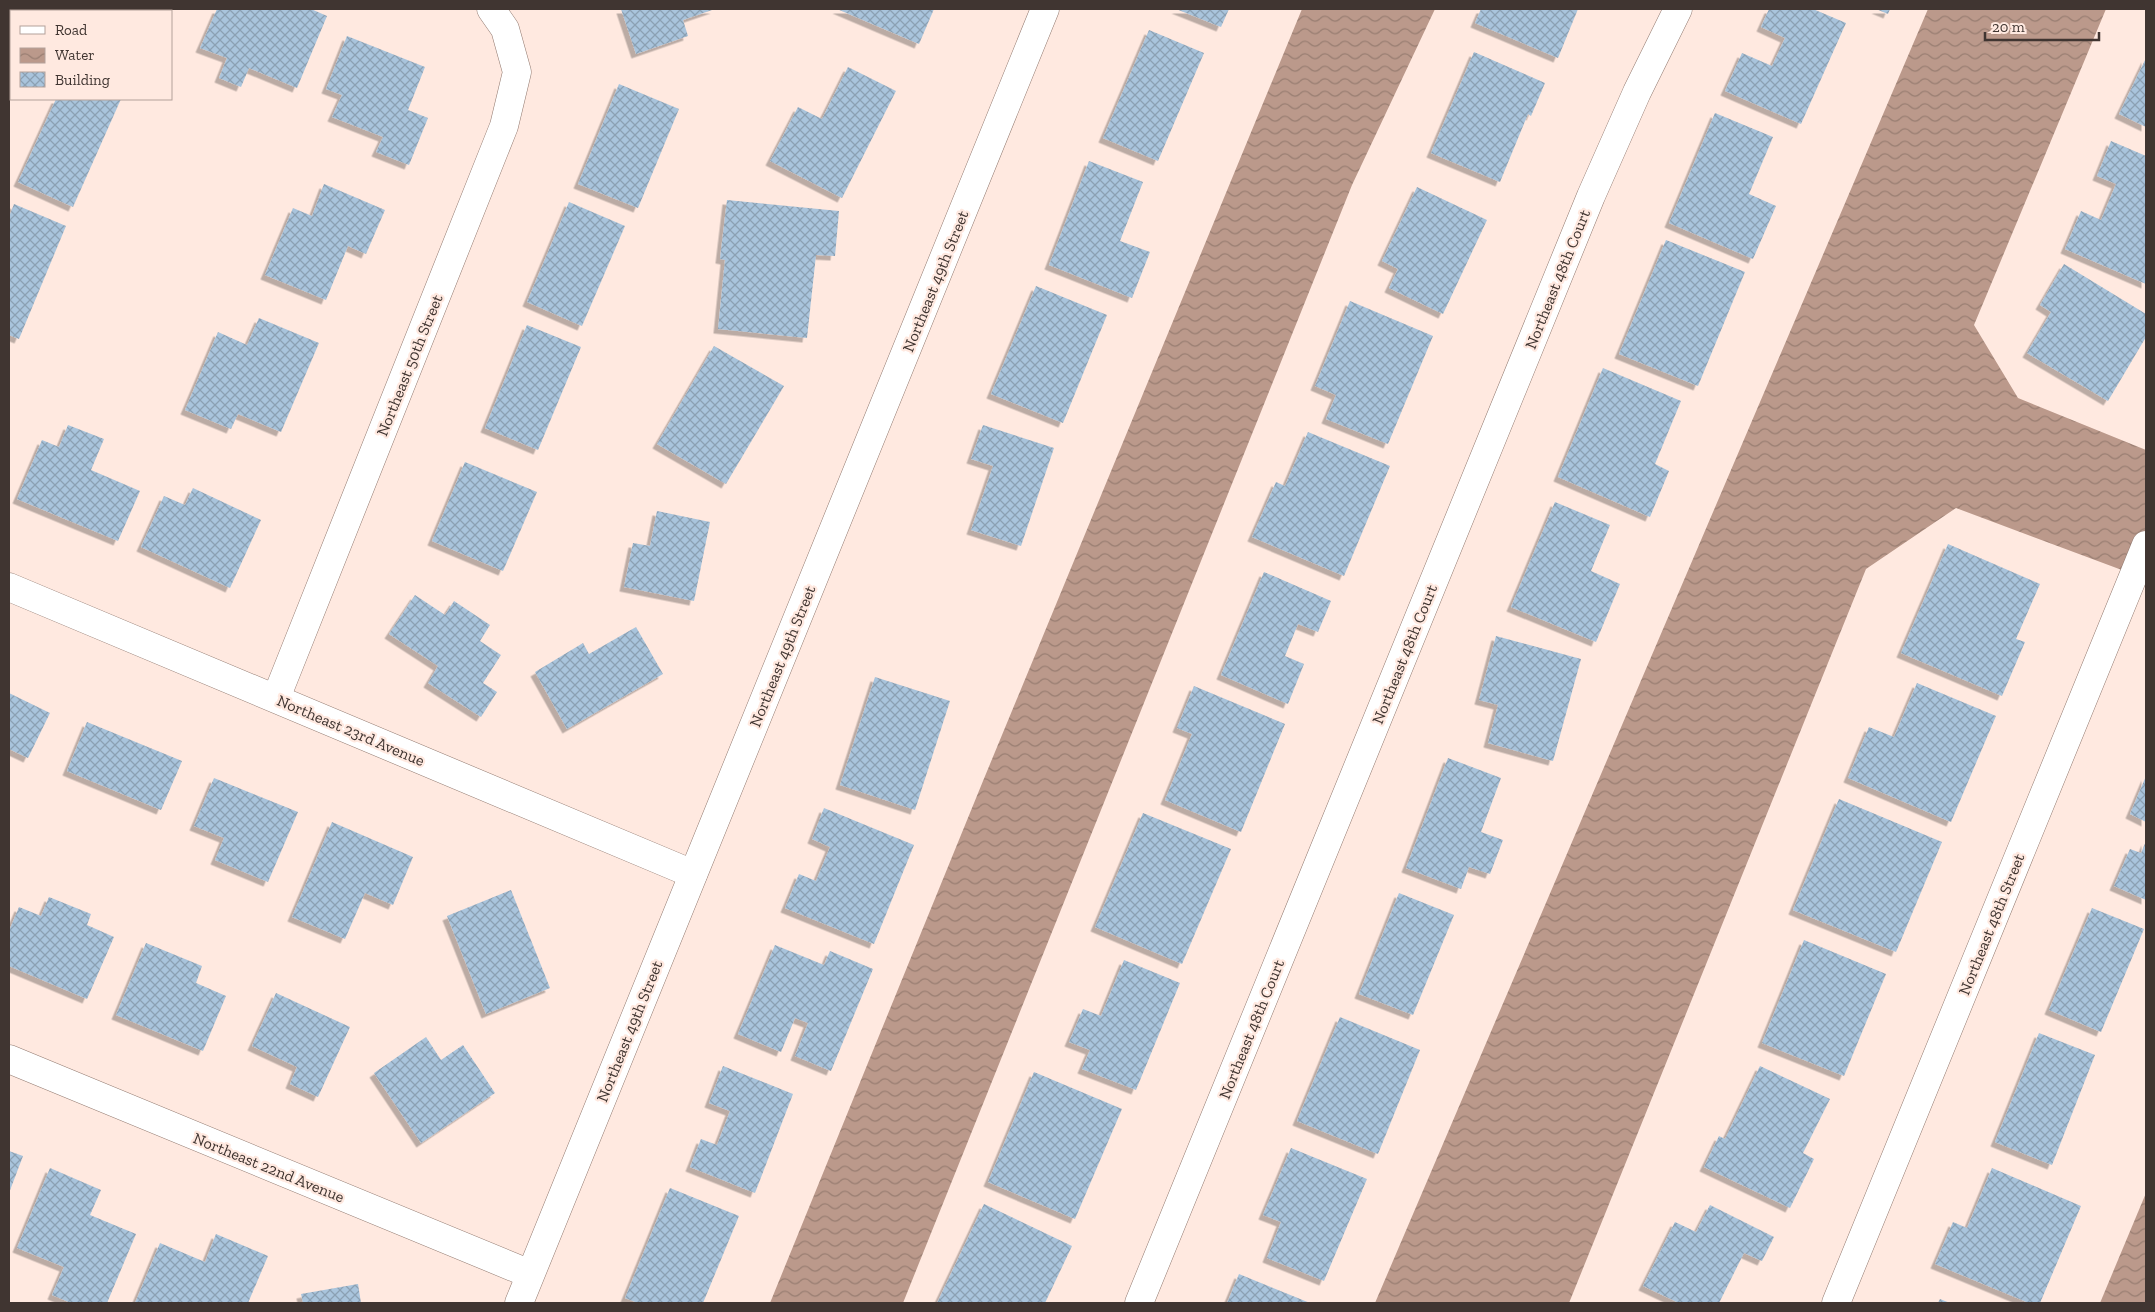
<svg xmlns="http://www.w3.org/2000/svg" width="2155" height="1312" viewBox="0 0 2155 1312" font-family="'Zilla Slab',serif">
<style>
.water{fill:url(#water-waves)}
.building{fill:url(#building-cross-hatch);filter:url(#shadow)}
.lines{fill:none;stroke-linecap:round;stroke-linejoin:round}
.minor-casing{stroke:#927a70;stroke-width:29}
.minor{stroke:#fff;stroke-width:28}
.labels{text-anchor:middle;stroke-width:4.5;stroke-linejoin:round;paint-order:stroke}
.street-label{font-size:16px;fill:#403531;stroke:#ffe9e0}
</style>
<defs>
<pattern id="water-waves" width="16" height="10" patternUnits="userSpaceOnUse" patternTransform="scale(1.25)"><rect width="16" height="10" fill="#bb998b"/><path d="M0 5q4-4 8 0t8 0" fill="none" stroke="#997e72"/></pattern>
<pattern id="building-cross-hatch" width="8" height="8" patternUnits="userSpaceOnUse" patternTransform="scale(1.25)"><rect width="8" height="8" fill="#a9c4dc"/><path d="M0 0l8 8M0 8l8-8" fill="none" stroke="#8ba0b3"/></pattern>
<filter id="shadow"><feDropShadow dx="-4.5" dy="4.5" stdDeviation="0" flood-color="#0004"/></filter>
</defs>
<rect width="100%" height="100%" fill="#ffe9e0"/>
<g class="water">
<path d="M 1302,9 L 1435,9 L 1352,185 L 903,1303 L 770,1303 L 983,781 Z"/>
<path d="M 1928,9 L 2106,9 L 1974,325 L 2018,398 L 2146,450 L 2146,579 L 1956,508 L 1866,569 L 1569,1303 L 1375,1303 Z"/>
<path d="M 2146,1193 L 2146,1303 L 2100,1303 Z"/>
</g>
<g class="building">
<path d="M 83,9 L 161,9 L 163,11 L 85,11 Z"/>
<path d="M 217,9 L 311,9 L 327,16 L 297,88 L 249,68 L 241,87 L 219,78 L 227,58 L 200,48 Z"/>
<path d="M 621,9 L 715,9 L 683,20 L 688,36 L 636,54 Z"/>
<path d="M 837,9 L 934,9 L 919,44 Z"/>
<path d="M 1176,9 L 1229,9 L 1221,27 Z"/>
<path d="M 1481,9 L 1578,9 L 1558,58 L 1475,23 Z"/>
<path d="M 1769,9 L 1813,9 L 1846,23 L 1801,124 L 1725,91 L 1742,53 L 1772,66 L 1785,38 L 1761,27 Z"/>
<path d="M 1876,9 L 1890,9 L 1888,14 Z"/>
<path d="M 1149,30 L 1204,53 L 1158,161 L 1103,138 Z"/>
<path d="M 347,36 L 425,67 L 408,110 L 428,118 L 409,165 L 376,152 L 383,137 L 332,117 L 342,95 L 326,89 Z"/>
<path d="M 1474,52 L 1545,83 L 1531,116 L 1528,114 L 1500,182 L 1431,153 Z"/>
<path d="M 2146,58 L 2146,127 L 2119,114 Z"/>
<path d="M 848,67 L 896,91 L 842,198 L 770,161 L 798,107 L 822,119 Z"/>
<path d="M 619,84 L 679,109 L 638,208 L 578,184 Z"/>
<path d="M 56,99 L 121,99 L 73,207 L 18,182 Z"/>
<path d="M 1715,113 L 1773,137 L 1749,194 L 1776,206 L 1753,259 L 1669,223 Z"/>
<path d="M 2111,141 L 2146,156 L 2146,284 L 2065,249 L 2081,211 L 2101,220 L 2116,184 L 2097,176 Z"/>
<path d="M 1089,161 L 1143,182 L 1120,241 L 1150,252 L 1132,298 L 1049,265 Z"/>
<path d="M 324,184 L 385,210 L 366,254 L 348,246 L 326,300 L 265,275 L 293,208 L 312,216 Z"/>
<path d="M 1417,187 L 1487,220 L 1443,314 L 1389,288 L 1398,269 L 1382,261 Z"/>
<path d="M 727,200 L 839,211 L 835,256 L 816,255 L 807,338 L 718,329 L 725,260 L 720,259 Z"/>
<path d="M 569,202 L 625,226 L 582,326 L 527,302 Z"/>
<path d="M 14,204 L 66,226 L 19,339 L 9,335 L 9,217 Z"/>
<path d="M 1666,240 L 1745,272 L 1698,386 L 1619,354 Z"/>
<path d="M 2064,264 L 2146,314 L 2146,337 L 2108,401 L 2027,353 L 2051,312 L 2040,305 Z"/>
<path d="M 1036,286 L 1107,315 L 1063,423 L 991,394 Z"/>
<path d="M 1350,301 L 1433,336 L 1388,444 L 1326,419 L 1336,395 L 1315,386 Z"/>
<path d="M 259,318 L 319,343 L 281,432 L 238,414 L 231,429 L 185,410 L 218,332 L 247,345 Z"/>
<path d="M 527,325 L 581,347 L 538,450 L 485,428 Z"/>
<path d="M 714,346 L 784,386 L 726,484 L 657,444 Z"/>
<path d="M 1603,368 L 1681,401 L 1655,464 L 1669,471 L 1650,517 L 1558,477 Z"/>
<path d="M 68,425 L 104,439 L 91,470 L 140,491 L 118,541 L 17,499 L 42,440 L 59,447 Z"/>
<path d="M 983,425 L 1054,448 L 1021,546 L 971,530 L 993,466 L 971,459 Z"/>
<path d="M 1308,432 L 1390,466 L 1344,576 L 1252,537 L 1276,482 L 1285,486 Z"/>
<path d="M 465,462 L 537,492 L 503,571 L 432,541 Z"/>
<path d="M 193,488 L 261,520 L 230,588 L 141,547 L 164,496 L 185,505 Z"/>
<path d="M 1555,502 L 1610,525 L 1591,571 L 1620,584 L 1596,642 L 1511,607 Z"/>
<path d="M 657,511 L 710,522 L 694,601 L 624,587 L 633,543 L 650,546 Z"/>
<path d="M 1948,544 L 2040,584 L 2016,639 L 2025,642 L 2002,696 L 1901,653 Z"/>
<path d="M 1264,572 L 1331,601 L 1318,632 L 1298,624 L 1285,656 L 1304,664 L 1288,704 L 1221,675 Z"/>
<path d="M 415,595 L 445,615 L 454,601 L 490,625 L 480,641 L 501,655 L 483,683 L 497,692 L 481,717 L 428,683 L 438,666 L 389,634 Z"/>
<path d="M 636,627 L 663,674 L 567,729 L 535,672 L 583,643 L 589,654 Z"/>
<path d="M 1496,636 L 1581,659 L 1553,761 L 1488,743 L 1498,705 L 1479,700 Z"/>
<path d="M 875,677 L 950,701 L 915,810 L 840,785 Z"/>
<path d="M 1917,683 L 1996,716 L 1951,822 L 1848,778 L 1869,727 L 1894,737 Z"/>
<path d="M 1194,686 L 1285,724 L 1241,832 L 1165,800 L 1192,734 L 1177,728 Z"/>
<path d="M 9,693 L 50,713 L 28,758 L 9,749 Z"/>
<path d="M 87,722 L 182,761 L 161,810 L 67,771 Z"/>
<path d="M 1448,758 L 1501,778 L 1481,832 L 1503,840 L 1490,874 L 1469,867 L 1461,889 L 1406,868 Z"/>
<path d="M 2146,776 L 2146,822 L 2130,814 Z"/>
<path d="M 214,778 L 298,812 L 268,882 L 215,860 L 224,838 L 194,826 Z"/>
<path d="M 1839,799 L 1942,842 L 1896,952 L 1793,910 Z"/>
<path d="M 824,808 L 914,845 L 874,944 L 785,908 L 799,874 L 816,881 L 830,847 L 812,839 Z"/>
<path d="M 1143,813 L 1231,849 L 1182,964 L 1095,927 Z"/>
<path d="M 332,822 L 413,857 L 393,905 L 365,893 L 345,939 L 292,917 Z"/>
<path d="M 2146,841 L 2146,900 L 2114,886 L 2130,849 L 2141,853 Z"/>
<path d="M 511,890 L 550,988 L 486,1014 L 447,916 Z"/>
<path d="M 1399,893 L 1454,915 L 1413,1015 L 1359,994 Z"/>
<path d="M 49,897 L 91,914 L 87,925 L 114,937 L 87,999 L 9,966 L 9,931 L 19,907 L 41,916 Z"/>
<path d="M 2092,908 L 2144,929 L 2101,1032 L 2049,1010 Z"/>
<path d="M 1804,940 L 1886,974 L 1844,1076 L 1762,1043 Z"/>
<path d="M 146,943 L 202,966 L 196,983 L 226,996 L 203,1051 L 116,1015 Z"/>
<path d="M 775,945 L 824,965 L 830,951 L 873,969 L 831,1071 L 795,1056 L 808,1023 L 795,1018 L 781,1052 L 738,1034 Z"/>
<path d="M 1124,960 L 1180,983 L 1136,1090 L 1082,1069 L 1090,1050 L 1069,1042 L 1083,1009 L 1101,1016 Z"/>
<path d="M 276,993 L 350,1027 L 318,1097 L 290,1084 L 297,1067 L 252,1046 Z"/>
<path d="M 1340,1017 L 1420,1050 L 1378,1154 L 1297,1121 Z"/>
<path d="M 2039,1033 L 2095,1055 L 2052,1165 L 1995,1142 Z"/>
<path d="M 426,1037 L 441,1060 L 463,1045 L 495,1093 L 421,1143 L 374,1073 Z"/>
<path d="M 723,1066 L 793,1094 L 755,1193 L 690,1167 L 701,1139 L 717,1145 L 730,1111 L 709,1103 Z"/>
<path d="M 1760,1066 L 1830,1099 L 1803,1153 L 1814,1159 L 1790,1208 L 1704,1167 L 1719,1136 L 1725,1139 Z"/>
<path d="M 1034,1072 L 1122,1109 L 1075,1219 L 988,1182 Z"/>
<path d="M 1291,1148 L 1367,1179 L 1324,1281 L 1267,1258 L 1281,1222 L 1263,1215 Z"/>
<path d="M 9,1151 L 23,1156 L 9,1193 Z"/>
<path d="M 50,1168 L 101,1190 L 90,1215 L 136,1234 L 107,1303 L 71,1303 L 52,1295 L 64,1267 L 17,1248 Z"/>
<path d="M 1992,1168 L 2081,1206 L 2040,1303 L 2029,1303 L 1935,1264 L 1953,1222 L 1967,1228 Z"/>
<path d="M 670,1188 L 739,1216 L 703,1303 L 638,1303 L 625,1298 Z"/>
<path d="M 984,1204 L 1072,1246 L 1045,1303 L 937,1303 Z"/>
<path d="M 1710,1205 L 1774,1237 L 1762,1261 L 1744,1253 L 1719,1303 L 1679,1303 L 1643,1286 L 1675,1222 L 1696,1232 Z"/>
<path d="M 216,1234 L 268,1256 L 248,1303 L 135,1303 L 160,1243 L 205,1262 Z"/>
<path d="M 1239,1274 L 1310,1303 L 1227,1303 Z"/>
<path d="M 358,1284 L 361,1303 L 303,1303 L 301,1294 Z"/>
<path d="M 1940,1299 L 1950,1303 L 1938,1303 Z"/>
</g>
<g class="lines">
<defs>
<g id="minor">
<path d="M 9,587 L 693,874"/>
<path d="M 276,698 L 504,126 L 517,72 L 505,29 L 491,9"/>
<path d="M 9,1059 L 530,1274"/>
<path d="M 519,1303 L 1045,9"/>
<path d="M 1139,1303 L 1591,196 L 1637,92 L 1678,9"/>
<path d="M 1836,1303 L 2146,545"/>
</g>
</defs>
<use href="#minor" class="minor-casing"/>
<use href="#minor" class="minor"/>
</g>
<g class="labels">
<g class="street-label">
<text transform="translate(1557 279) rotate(-68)" y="6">Northeast 48th Court</text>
<text transform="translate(935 281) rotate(-68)" y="6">Northeast 49th Street</text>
<text transform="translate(409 365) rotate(-68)" y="6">Northeast 50th Street</text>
<text transform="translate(1404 654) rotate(-68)" y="6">Northeast 48th Court</text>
<text transform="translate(782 656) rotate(-68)" y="6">Northeast 49th Street</text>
<text transform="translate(351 730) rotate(23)" y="6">Northeast 23rd Avenue</text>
<text transform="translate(1991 924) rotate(-68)" y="6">Northeast 48th Street</text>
<text transform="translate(1251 1029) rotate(-68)" y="6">Northeast 48th Court</text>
<text transform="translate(629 1031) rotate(-68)" y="6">Northeast 49th Street</text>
<text transform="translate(269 1167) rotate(22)" y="6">Northeast 22nd Avenue</text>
</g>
</g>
<rect width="2155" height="1312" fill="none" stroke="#403531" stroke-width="20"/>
<rect x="10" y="10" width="162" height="90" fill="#ffe9e0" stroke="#b3a19a"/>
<rect x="20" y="26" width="25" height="8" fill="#ffffff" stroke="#b3a19a"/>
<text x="55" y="35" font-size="15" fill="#403531">Road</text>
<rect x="20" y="48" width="25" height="15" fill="url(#water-waves)" stroke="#b3a19a"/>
<text x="55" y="60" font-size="15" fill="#403531">Water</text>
<rect x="20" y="72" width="25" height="15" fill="url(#building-cross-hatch)" stroke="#b3a19a"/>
<text x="55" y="85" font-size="15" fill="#403531">Building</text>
<path d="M1985 32v8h114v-8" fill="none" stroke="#403531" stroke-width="2.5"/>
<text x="1992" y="32" font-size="15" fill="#403531" stroke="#ffe9e0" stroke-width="4" paint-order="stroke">20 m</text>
</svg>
